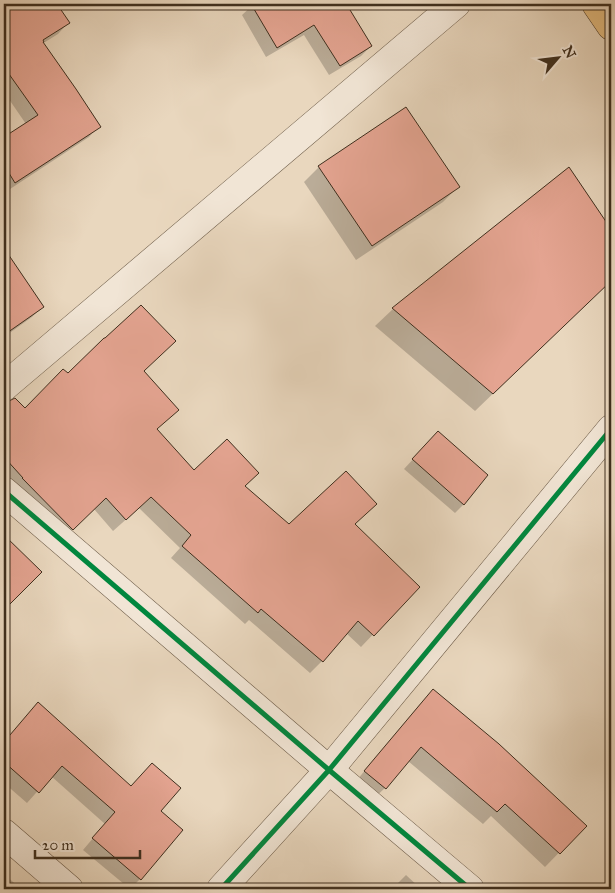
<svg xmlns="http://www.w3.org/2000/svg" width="615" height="893" viewBox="0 0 615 893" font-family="'IM FELL Great Primer',serif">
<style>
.shadow{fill:#0003}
.building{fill:#e4a491;stroke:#3f2f1e}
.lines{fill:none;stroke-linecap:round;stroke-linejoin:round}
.minor-casing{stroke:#6a5946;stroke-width:29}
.primary-casing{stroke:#3f2f1e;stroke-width:29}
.minor{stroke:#f1e5d5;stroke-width:28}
.primary{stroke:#e4bc7f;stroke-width:28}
.cycleway-casing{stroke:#f1e5d5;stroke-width:8}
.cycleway{stroke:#00873e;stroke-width:5}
</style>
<rect width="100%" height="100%" fill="#e9d7be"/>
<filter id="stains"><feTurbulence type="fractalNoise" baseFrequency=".004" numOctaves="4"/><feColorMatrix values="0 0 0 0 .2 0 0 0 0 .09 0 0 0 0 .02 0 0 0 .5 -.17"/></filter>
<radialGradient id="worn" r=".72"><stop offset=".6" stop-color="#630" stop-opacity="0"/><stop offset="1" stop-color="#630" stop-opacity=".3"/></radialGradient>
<g class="shadow">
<path d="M 5,4 L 55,4 L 68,23 L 58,34 L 42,44 L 99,126 L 89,137 L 4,193 L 4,139 L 26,124 L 4,92 L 4,10 L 8,7 Z"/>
<path d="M 254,4 L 345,4 L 371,46 L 361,56 L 329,75 L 304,35 L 266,57 L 242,15 Z"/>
<path d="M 319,167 L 458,187 L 443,202 L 356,260 L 304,182 Z"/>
<path d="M 568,169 L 611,231 L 611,280 L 475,411 L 375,326 L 393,309 Z"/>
<path d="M 18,271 L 42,307 L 32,317 L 4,337 L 4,281 Z"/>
<path d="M 143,371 L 156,430 L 194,472 L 244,486 L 289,526 L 354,525 L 418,587 L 361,647 L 346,633 L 322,661 L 310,673 L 249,620 L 245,624 L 171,558 L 180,548 L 139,508 L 113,531 L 94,509 L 61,541 L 4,481 L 4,412 L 16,400 L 25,410 L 68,375 Z"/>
<path d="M 429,442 L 464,504 L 455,513 L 404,469 Z"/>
<path d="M 4,536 L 40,572 L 4,608 Z"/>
<path d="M 433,691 L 585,826 L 545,867 L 491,816 L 483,824 L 408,761 L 385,788 L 371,801 L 352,786 L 420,704 Z"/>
<path d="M 28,715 L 159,811 L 140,879 L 130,889 L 83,850 L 105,824 L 51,776 L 27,803 L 4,783 L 4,742 Z"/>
<path d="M 4,874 L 21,889 L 4,889 Z"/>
<path d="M 406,875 L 421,889 L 392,889 Z"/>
</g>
<g class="building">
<path d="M 4,4 L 57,4 L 70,23 L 43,40 L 44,42 L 43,42 L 76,89 L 101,127 L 15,183 L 4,165 L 4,137 L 38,115 L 4,67 Z"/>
<path d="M 251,4 L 350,4 L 347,5 L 372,46 L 340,66 L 314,25 L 277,48 Z"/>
<path d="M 406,107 L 460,187 L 372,246 L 318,166 Z"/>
<path d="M 569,167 L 611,229 L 611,281 L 493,394 L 392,308 Z"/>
<path d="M 4,248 L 44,307 L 4,335 Z"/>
<path d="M 141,305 L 176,341 L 144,371 L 179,410 L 157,429 L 194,470 L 227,439 L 259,473 L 245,486 L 289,524 L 346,471 L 377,504 L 355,524 L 420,587 L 374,636 L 358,621 L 323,662 L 261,609 L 258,613 L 182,546 L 191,535 L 151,497 L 126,520 L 106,498 L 73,530 L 22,478 L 23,478 L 4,457 L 4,402 L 7,402 L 15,398 L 25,408 L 63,369 L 68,373 L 104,338 L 105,338 Z"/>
<path d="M 438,431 L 488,475 L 464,505 L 412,459 Z"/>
<path d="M 4,535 L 42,572 L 4,610 Z"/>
<path d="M 433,689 L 499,744 L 587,826 L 560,854 L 505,804 L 497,812 L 421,747 L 386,789 L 364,771 Z"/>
<path d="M 38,702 L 131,786 L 152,763 L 181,788 L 161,811 L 183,830 L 141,880 L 92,838 L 115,812 L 62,766 L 39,793 L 4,762 L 4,742 Z"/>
</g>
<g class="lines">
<defs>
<g id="minor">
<path d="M 4,387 L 456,4"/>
<path d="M 4,491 L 329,770 L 470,889"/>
<path d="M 4,833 L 69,889"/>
<path d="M 221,889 L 329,770 L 611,429"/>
</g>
<path id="primary" d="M 596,4 L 611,26"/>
</defs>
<use href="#minor" class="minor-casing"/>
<use href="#primary" class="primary-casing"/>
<use href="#minor" class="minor"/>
<use href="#primary" class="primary"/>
<defs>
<g id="cycleway">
<path d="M 4,491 L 329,770 L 470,889"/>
<path d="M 221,889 L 329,770 L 611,429"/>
</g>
</defs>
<use href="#cycleway" class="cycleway-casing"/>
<use href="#cycleway" class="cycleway"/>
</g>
<rect width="615" height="893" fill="none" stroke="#e9d7be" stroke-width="20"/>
<rect x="5" y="5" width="605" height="883" fill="none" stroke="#3f2f1e" stroke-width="2.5"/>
<rect x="10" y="10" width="595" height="873" fill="none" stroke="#3f2f1e"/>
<g transform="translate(558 58) rotate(62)" stroke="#f1e5d5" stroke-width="4" paint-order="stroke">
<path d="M0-4L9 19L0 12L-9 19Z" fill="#3f2f1e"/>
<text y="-8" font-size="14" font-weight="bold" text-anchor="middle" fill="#3f2f1e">N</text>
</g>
<path d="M35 850v8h105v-8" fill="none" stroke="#3f2f1e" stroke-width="2.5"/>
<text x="42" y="850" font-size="15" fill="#3f2f1e" stroke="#f1e5d5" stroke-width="4" paint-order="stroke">20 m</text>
<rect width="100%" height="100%" filter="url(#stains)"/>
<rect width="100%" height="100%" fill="url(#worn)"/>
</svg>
